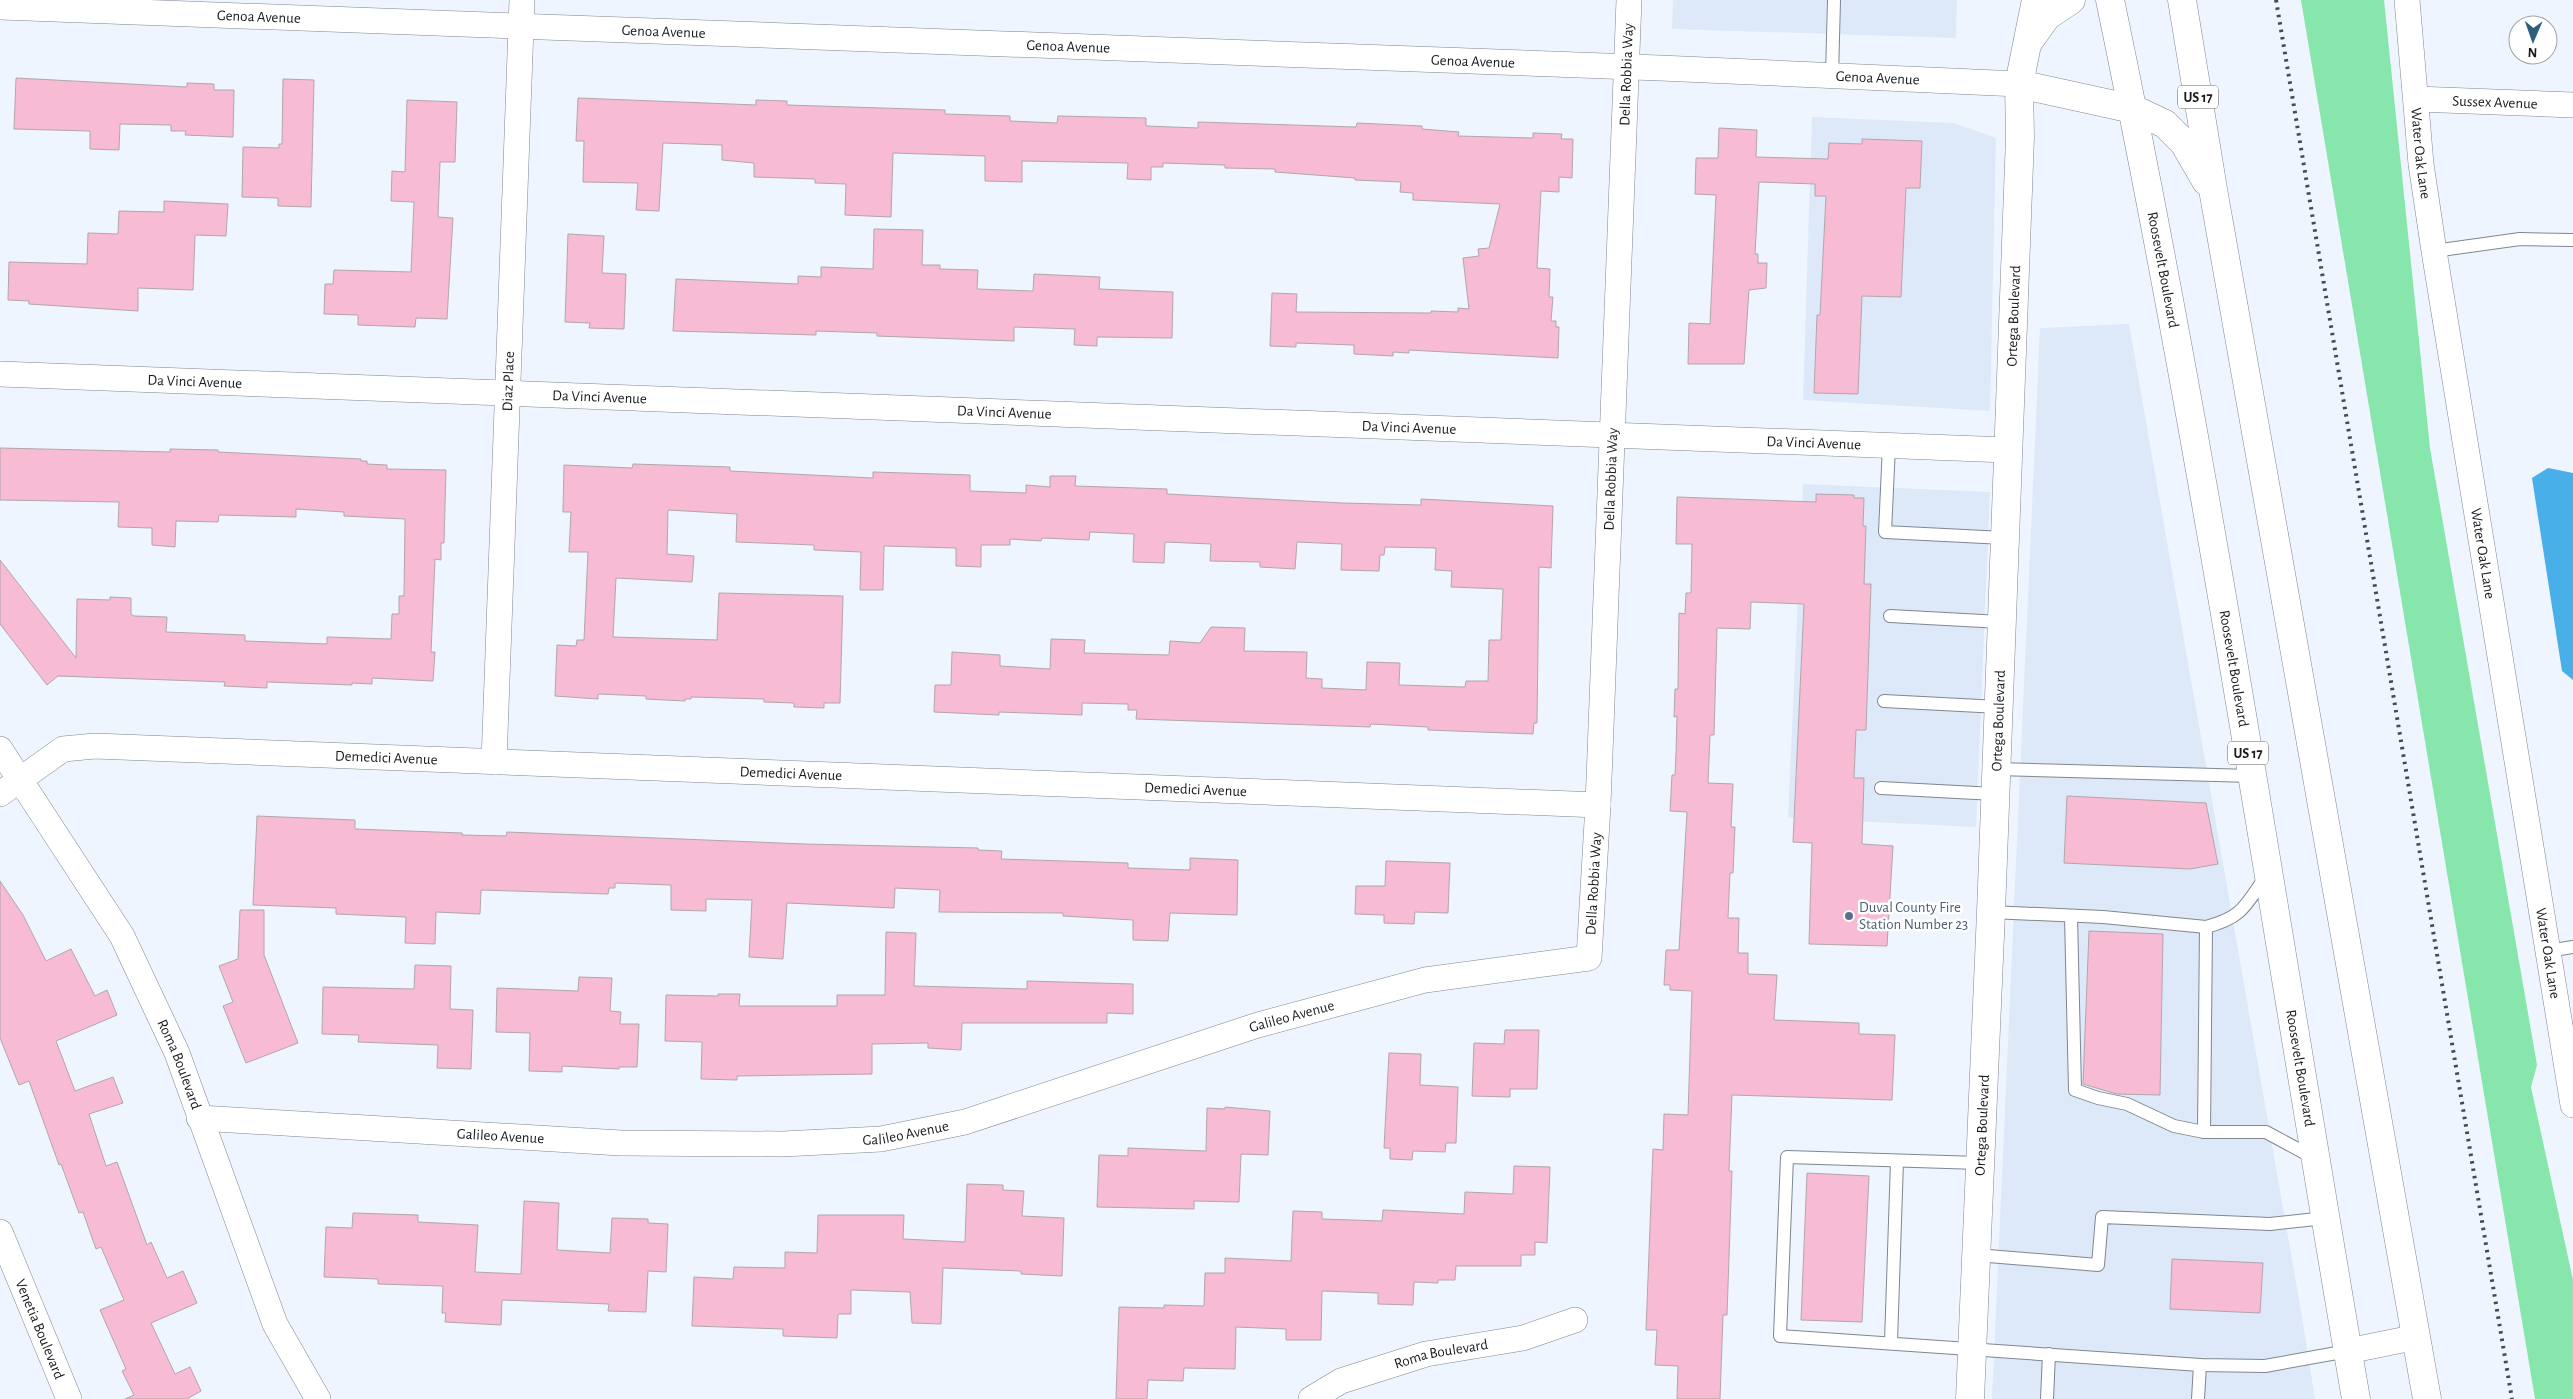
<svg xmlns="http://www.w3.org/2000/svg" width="2573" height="1399" viewBox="0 0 2573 1399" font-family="'Alegreya Sans',sans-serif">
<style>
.built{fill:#dde9f9}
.green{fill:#87e6ab}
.water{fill:#48afe9}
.building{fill:#f7bbd4;stroke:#b2a6aa}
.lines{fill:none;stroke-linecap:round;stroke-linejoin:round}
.lane-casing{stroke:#80868f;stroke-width:14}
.street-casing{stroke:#80868f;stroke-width:26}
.secondary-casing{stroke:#80868f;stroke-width:29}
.highway-casing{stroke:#80868f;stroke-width:29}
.lane{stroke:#fff;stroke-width:12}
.street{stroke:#fff;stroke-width:25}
.secondary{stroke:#fff;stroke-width:28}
.highway{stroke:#fff;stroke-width:28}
.rail{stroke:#46494e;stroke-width:4;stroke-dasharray:2.5 5;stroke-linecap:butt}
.service-dot{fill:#5c6f8a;stroke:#fff;stroke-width:2}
.labels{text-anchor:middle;stroke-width:5;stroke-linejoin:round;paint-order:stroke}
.shield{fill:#fff;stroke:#5d5f62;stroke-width:1}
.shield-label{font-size:14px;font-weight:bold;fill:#181a1e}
.street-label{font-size:15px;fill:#181a1e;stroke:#fff}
.service-label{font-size:15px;fill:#4e5e75;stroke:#fff;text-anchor:start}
</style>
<rect width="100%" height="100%" fill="#eef5ff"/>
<g class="built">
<path d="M 1673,0 L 1957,0 L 1956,38 L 1672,29 Z"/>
<path d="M 1812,117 L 1954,123 L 1996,138 L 1990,411 L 1803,400 Z"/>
<path d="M 2129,324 L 2302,1317 L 2315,1399 L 1992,1399 L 2040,328 Z"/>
<path d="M 1803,484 L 1990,492 L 1976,827 L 1788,818 Z"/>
</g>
<path class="green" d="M 2301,0 L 2384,0 L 2430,448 L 2537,1065 L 2531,1087 L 2573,1280 L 2573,1399 L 2535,1399 Z"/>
<path class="water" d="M 2548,468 L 2573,473 L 2573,680 L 2562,671 L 2532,478 Z"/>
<g class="building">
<path d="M 16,78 L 187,87 L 187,83 L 214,84 L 214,90 L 234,90 L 233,137 L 185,135 L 186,131 L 171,131 L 171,125 L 120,124 L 119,150 L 90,149 L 90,131 L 14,129 Z"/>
<path d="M 283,79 L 314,80 L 311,207 L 278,206 L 278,198 L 242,197 L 243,147 L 279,148 L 279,144 L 282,144 Z"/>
<path d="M 578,98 L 756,105 L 756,100 L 787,101 L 787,105 L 945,110 L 945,114 L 1010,116 L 1010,121 L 1057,123 L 1058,116 L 1146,118 L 1146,126 L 1198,128 L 1198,122 L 1356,127 L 1357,123 L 1422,126 L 1422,129 L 1459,132 L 1458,136 L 1533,138 L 1533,133 L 1562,134 L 1561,139 L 1573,139 L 1572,178 L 1559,177 L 1559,192 L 1541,191 L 1537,268 L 1550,269 L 1549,297 L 1553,297 L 1551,321 L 1556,321 L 1556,327 L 1559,327 L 1558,358 L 1409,350 L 1409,353 L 1393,352 L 1393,356 L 1354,354 L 1354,345 L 1296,343 L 1296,347 L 1270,346 L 1272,293 L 1297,294 L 1296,312 L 1431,313 L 1431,311 L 1458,312 L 1458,308 L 1469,309 L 1463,258 L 1479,256 L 1478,249 L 1489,248 L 1500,204 L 1413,200 L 1413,193 L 1400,192 L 1401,182 L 1355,180 L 1355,178 L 1275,172 L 1275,169 L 1225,168 L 1225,165 L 1163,163 L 1163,167 L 1151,167 L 1151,180 L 1127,179 L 1128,163 L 1022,161 L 1022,182 L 985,181 L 985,156 L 893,153 L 891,217 L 845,215 L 846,184 L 815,183 L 815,179 L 754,177 L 754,163 L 722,160 L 722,145 L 663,143 L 659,211 L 636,210 L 638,183 L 583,182 L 584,141 L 576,141 Z"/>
<path d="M 407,100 L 457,102 L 455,162 L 440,162 L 438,217 L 453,218 L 447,319 L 416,318 L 415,327 L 358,325 L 358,315 L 324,314 L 325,284 L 333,284 L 334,270 L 411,272 L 414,202 L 391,201 L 392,171 L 405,172 Z"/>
<path d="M 1719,128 L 1757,130 L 1756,157 L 1828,159 L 1829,143 L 1862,144 L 1862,139 L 1922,141 L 1920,188 L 1906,188 L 1901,297 L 1862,296 L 1858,394 L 1814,393 L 1817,315 L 1820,315 L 1826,196 L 1815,196 L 1815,184 L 1759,182 L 1755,254 L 1758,254 L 1758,263 L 1767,263 L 1766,288 L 1749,290 L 1744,364 L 1688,364 L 1689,323 L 1710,324 L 1716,195 L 1695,194 L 1696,158 L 1718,158 Z"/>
<path d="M 164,201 L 228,204 L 226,236 L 195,235 L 193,290 L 138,288 L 138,311 L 29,304 L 29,301 L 8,300 L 9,262 L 87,264 L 88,233 L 118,234 L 119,211 L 164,212 Z"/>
<path d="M 874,229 L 923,230 L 922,265 L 940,265 L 940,269 L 978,270 L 977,289 L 1033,291 L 1034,274 L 1100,277 L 1099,289 L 1173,292 L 1172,338 L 1097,337 L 1097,346 L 1074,345 L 1075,329 L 1014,327 L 1014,341 L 877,336 L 877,333 L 816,331 L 816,335 L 673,331 L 676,279 L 798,284 L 798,276 L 821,277 L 821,267 L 873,269 Z"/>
<path d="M 568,234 L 604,236 L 602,273 L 626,274 L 624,329 L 589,328 L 590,323 L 565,322 Z"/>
<path d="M 0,448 L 170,452 L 170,449 L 218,450 L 218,452 L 361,459 L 361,461 L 367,461 L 367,464 L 387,465 L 387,469 L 446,470 L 444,543 L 441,543 L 441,560 L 435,559 L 431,652 L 435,652 L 433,681 L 372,678 L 372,684 L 352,683 L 352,685 L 267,682 L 267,688 L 224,686 L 225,682 L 58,676 L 47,685 L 0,624 L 0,560 L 76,658 L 77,599 L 110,600 L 110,597 L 131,598 L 131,614 L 134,616 L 167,617 L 166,632 L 245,635 L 245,641 L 327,644 L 327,637 L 391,639 L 392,614 L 399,614 L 399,596 L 404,596 L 405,519 L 344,516 L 344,512 L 296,509 L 296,517 L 219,515 L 218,522 L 176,521 L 175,547 L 152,545 L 152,528 L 118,527 L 119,502 L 0,500 Z"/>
<path d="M 633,464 L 730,467 L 730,471 L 873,478 L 873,472 L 970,475 L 970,491 L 1026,493 L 1026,485 L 1050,487 L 1050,476 L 1076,476 L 1075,486 L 1167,489 L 1167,494 L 1343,503 L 1421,505 L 1421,499 L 1553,506 L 1551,568 L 1539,567 L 1537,723 L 1534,723 L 1533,734 L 1428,730 L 1428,727 L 1371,724 L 1370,727 L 1136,719 L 1137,710 L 1128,710 L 1128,704 L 1082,703 L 1082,715 L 999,712 L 999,715 L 934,712 L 935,685 L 951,685 L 952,652 L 1000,655 L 1000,666 L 1050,669 L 1051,639 L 1085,640 L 1084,653 L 1169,655 L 1170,641 L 1200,643 L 1211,627 L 1245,628 L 1244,651 L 1307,652 L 1306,678 L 1322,679 L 1322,688 L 1366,690 L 1367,662 L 1400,663 L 1399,685 L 1465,687 L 1466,681 L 1488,681 L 1489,640 L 1501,640 L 1503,589 L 1451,587 L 1452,571 L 1435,570 L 1436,548 L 1385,547 L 1384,555 L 1380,555 L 1379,571 L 1341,570 L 1342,544 L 1297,542 L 1295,569 L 1260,567 L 1260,562 L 1210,561 L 1211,544 L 1165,542 L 1164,563 L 1133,562 L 1134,534 L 1090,532 L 1089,540 L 1042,538 L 1041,541 L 1010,539 L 1010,545 L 981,545 L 981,567 L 956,566 L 956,548 L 884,546 L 883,590 L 860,590 L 861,552 L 814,550 L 814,545 L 736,542 L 737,514 L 668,510 L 667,554 L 694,556 L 692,582 L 616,578 L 613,637 L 717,640 L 719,593 L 843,596 L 840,703 L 824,703 L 824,708 L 794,707 L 794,703 L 764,702 L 764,699 L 691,697 L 691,699 L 685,699 L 685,701 L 646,699 L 646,696 L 598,694 L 598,699 L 555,696 L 557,645 L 576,646 L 577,640 L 584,640 L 588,552 L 569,552 L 571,512 L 563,512 L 564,465 L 632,468 Z"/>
<path d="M 1816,494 L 1854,495 L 1854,498 L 1864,498 L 1863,526 L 1866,526 L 1864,584 L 1871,584 L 1868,673 L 1866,730 L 1856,730 L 1854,778 L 1864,778 L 1862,844 L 1893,846 L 1887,946 L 1809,944 L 1812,843 L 1793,842 L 1804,604 L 1751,602 L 1750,629 L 1717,628 L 1714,735 L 1710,735 L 1708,783 L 1733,784 L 1731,827 L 1735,827 L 1733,873 L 1730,873 L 1728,918 L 1739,918 L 1738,953 L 1748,953 L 1748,974 L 1777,975 L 1774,1020 L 1859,1023 L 1859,1034 L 1895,1035 L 1892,1100 L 1732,1095 L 1729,1171 L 1732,1171 L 1727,1315 L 1723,1315 L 1720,1399 L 1677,1399 L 1678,1366 L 1655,1365 L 1657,1330 L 1646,1330 L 1653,1149 L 1663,1150 L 1664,1114 L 1688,1115 L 1692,991 L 1670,990 L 1670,985 L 1664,985 L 1666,950 L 1679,950 L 1687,812 L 1670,811 L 1672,775 L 1675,775 L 1676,753 L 1677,716 L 1674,717 L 1675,689 L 1678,689 L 1679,613 L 1685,614 L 1686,593 L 1691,593 L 1692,544 L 1676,544 L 1677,497 L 1816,502 Z"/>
<path d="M 2067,796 L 2206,803 L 2218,864 L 2190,869 L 2064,863 Z"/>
<path d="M 257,816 L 355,820 L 355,829 L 462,833 L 462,835 L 506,836 L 507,832 L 805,844 L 978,848 L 978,850 L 1002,851 L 1001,859 L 1128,863 L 1128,868 L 1190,870 L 1190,858 L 1238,860 L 1237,915 L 1170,913 L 1168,941 L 1133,940 L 1133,920 L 1063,916 L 1063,913 L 939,912 L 940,890 L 895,888 L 894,908 L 787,903 L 783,959 L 749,957 L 752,900 L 706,899 L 706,911 L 671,910 L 671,885 L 615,883 L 615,888 L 609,888 L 608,894 L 481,890 L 480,914 L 436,912 L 435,944 L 405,943 L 406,917 L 336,914 L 336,908 L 253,905 Z"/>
<path d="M 1386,861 L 1450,863 L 1448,913 L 1415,912 L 1414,924 L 1384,923 L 1384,915 L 1355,914 L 1356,886 L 1385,886 Z"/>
<path d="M 0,881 L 23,915 L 46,961 L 71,949 L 95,996 L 107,990 L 117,1015 L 56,1041 L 75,1091 L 113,1077 L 123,1103 L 89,1114 L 106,1166 L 117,1162 L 147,1245 L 151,1242 L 167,1278 L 183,1271 L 197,1303 L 151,1323 L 175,1374 L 190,1367 L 201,1391 L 187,1399 L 125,1399 L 134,1395 L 122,1371 L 126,1369 L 100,1310 L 124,1300 L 101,1247 L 96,1249 L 83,1212 L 79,1213 L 61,1164 L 59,1165 L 29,1081 L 19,1085 L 0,1038 Z"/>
<path d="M 240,910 L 264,910 L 264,955 L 298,1043 L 246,1063 L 223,1006 L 233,1002 L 219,966 L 238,959 Z"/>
<path d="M 2089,931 L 2163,934 L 2160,1095 L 2117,1094 L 2083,1084 Z"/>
<path d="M 886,932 L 916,933 L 914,986 L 1027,989 L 1027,981 L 1133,984 L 1133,1014 L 1107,1013 L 1107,1023 L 962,1023 L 961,1050 L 928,1048 L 928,1043 L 872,1044 L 872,1074 L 737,1076 L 737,1080 L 701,1079 L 702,1042 L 665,1041 L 666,995 L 718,996 L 718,994 L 740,994 L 739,1006 L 837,1006 L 837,995 L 885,995 Z"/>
<path d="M 415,965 L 451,966 L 450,1009 L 473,1010 L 471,1069 L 437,1068 L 438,1045 L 358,1042 L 359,1035 L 322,1034 L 323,987 L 414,989 Z"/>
<path d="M 579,977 L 612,978 L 610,1011 L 621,1012 L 620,1024 L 639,1024 L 637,1067 L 619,1067 L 619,1069 L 562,1066 L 562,1072 L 529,1071 L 530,1033 L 496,1032 L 497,988 L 578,991 Z"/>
<path d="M 1505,1030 L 1539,1030 L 1537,1089 L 1510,1089 L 1510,1097 L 1472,1096 L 1474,1043 L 1504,1044 Z"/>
<path d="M 1389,1053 L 1421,1054 L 1420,1085 L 1458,1087 L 1456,1143 L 1446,1143 L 1445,1152 L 1413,1151 L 1412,1160 L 1390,1159 L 1390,1148 L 1384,1148 Z"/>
<path d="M 1225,1107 L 1270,1111 L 1268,1155 L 1241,1154 L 1239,1202 L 1194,1201 L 1194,1209 L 1097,1207 L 1099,1155 L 1128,1156 L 1128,1148 L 1206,1151 L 1207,1108 L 1225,1109 Z"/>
<path d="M 1514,1166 L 1550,1167 L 1547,1243 L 1535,1242 L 1535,1255 L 1521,1255 L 1521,1266 L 1456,1266 L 1455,1280 L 1438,1280 L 1438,1283 L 1414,1282 L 1413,1305 L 1378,1304 L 1378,1293 L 1322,1291 L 1321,1340 L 1286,1340 L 1286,1329 L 1236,1327 L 1235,1369 L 1184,1368 L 1183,1381 L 1148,1380 L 1147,1399 L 1116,1399 L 1119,1307 L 1164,1308 L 1164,1305 L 1204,1306 L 1205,1273 L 1225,1273 L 1225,1258 L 1291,1261 L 1293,1211 L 1322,1212 L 1322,1219 L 1382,1221 L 1383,1210 L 1464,1214 L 1465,1192 L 1513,1194 Z"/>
<path d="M 1807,1173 L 1869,1176 L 1862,1322 L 1801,1320 Z"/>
<path d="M 967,1184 L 1003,1185 L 1003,1190 L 1024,1191 L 1022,1216 L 1064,1218 L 1062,1276 L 1021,1274 L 1021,1271 L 943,1268 L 941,1324 L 912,1323 L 910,1292 L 851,1290 L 851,1314 L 838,1314 L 837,1338 L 783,1336 L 783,1329 L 692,1326 L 694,1277 L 733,1279 L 734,1267 L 785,1268 L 785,1252 L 817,1253 L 818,1215 L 904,1215 L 903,1239 L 965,1242 Z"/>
<path d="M 524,1201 L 559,1203 L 557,1250 L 610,1253 L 612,1218 L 648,1219 L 648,1223 L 668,1224 L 666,1272 L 648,1271 L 646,1312 L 608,1311 L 609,1304 L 502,1300 L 501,1325 L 445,1322 L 446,1313 L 442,1313 L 443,1286 L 378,1284 L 378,1279 L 324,1277 L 326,1227 L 352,1228 L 353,1213 L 418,1215 L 418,1222 L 478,1225 L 475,1272 L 521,1274 Z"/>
<path d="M 2172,1259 L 2263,1263 L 2260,1313 L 2170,1309 Z"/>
</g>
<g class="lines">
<defs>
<g id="lane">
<path d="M 1832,76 L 1834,0"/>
<path d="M 2434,251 L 2520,239 L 2573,240"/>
<path d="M 1889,446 L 1885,532 L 2004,538"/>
<path d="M 1890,616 L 2001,622"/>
<path d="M 1884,701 L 1999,707"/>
<path d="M 1996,769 L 2252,776"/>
<path d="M 1881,788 L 1995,794"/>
<path d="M 1991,912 L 2103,917 L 2206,927"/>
<path d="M 2071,916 L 2075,1090 L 2098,1098 L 2127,1104 L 2174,1126 L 2204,1132 L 2266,1132 L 2314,1158"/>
<path d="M 2548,951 L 2573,947"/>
<path d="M 2204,1132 L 2206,927 C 2243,917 2245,906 2266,876"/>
<path d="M 1979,1163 L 1787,1157 L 1780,1336 L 2200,1365 L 2265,1366 L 2348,1351"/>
<path d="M 1976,1255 L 2098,1265 L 2102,1217 L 2270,1224 L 2325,1218"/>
<path d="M 1891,1342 L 1897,1161"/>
<path d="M 2047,1399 L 2049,1354"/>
<path d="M 2198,1399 L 2200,1365"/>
</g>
<g id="street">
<path id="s1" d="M 2407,0 L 2421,164 L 2434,251 L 2573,1105"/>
<path id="s2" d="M 0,7 L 1660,68 L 2019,84"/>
<path id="s3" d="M 2416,99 L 2573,105"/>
<path id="s4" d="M 0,374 L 2007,450"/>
<path id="s5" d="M 0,749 L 122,936 L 177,1053 L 275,1324 L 318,1399"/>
<path id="s6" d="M 494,762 L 522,0"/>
<path id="s7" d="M 0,794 L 63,749 L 95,746 L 1598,805"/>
<path id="s8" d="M 199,1118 L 621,1143 L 783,1144 L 881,1139 L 965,1122 L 1258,1025 L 1425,980 L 1589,958 L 1598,805 L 1629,0"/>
<path id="s9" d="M 0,1232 L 69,1399"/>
<path d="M 2348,1351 L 2417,1337"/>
<path id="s10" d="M 1311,1399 L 1341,1381 L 1426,1354 L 1523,1338 L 1575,1320"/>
</g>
<g id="secondary">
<path d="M 2029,41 L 2047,16 L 2071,0"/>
<path d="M 2019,84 L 2133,109"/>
<path id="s11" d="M 1970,1399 L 1991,912 L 2020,137 L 2019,84 L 2036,0"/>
</g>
<g id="highway">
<path id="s12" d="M 2110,0 C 2207,464 2276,932 2356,1399"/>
<path d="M 2182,0 L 2214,195 L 2427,1399"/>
<path d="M 2133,109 L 2165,124 L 2184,143 L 2206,181"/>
</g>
</defs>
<use href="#lane" class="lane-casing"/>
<use href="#street" class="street-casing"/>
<use href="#secondary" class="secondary-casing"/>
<use href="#highway" class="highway-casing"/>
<use href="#lane" class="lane"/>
<use href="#street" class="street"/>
<use href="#secondary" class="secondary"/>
<use href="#highway" class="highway"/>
<path class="rail" d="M 2276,0 L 2512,1399"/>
</g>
<circle class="service-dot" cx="1849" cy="916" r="5"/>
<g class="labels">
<g class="shield">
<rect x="2178" y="85.5" width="40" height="23" rx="4"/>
<rect x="2228" y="741.5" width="40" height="23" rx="4"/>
</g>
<g class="shield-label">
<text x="2198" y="102">US 17</text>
<text x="2248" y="758">US 17</text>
</g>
<g class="street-label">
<text dy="5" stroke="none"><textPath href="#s2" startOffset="259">Genoa Avenue</textPath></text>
<text dy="5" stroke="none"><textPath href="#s2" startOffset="664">Genoa Avenue</textPath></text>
<text dy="5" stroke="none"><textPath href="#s2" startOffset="1069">Genoa Avenue</textPath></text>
<text dy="5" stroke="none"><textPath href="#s2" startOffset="1474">Genoa Avenue</textPath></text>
<text dy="5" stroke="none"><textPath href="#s8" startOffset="2300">Della Robbia Way</textPath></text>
<text dy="5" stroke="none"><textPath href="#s2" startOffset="1879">Genoa Avenue</textPath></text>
<text dy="5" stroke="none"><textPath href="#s3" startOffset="79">Sussex Avenue</textPath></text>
<text dy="5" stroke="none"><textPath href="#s1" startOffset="154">Water Oak Lane</textPath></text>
<text dy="5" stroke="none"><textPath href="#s12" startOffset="275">Roosevelt Boulevard</textPath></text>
<text dy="5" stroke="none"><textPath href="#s11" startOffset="1084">Ortega Boulevard</textPath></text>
<text dy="5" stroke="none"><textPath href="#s4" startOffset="195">Da Vinci Avenue</textPath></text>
<text dy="5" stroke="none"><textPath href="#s6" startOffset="381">Diaz Place</textPath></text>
<text dy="5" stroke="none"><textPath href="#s4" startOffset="600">Da Vinci Avenue</textPath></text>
<text dy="5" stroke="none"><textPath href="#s4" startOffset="1005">Da Vinci Avenue</textPath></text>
<text dy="5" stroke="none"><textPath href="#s4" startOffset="1410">Da Vinci Avenue</textPath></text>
<text dy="5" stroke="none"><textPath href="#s4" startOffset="1815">Da Vinci Avenue</textPath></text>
<text dy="5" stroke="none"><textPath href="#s8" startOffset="1895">Della Robbia Way</textPath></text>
<text dy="5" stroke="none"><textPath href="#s1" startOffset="559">Water Oak Lane</textPath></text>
<text dy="5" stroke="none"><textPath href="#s12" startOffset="680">Roosevelt Boulevard</textPath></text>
<text dy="5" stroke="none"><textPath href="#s11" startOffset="679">Ortega Boulevard</textPath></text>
<text dy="5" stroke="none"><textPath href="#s7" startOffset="401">Demedici Avenue</textPath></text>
<text dy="5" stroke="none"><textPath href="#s7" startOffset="806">Demedici Avenue</textPath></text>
<text dy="5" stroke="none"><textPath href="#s7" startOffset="1211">Demedici Avenue</textPath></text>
<text dy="5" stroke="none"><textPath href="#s8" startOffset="1490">Della Robbia Way</textPath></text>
<text dy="5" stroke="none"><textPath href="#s1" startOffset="964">Water Oak Lane</textPath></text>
<text dy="5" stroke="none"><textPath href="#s8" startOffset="1112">Galileo Avenue</textPath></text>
<text dy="5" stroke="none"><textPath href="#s5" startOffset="364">Roma Boulevard</textPath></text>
<text dy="5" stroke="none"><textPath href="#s12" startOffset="1085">Roosevelt Boulevard</textPath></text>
<text dy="5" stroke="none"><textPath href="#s11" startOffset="274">Ortega Boulevard</textPath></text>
<text dy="5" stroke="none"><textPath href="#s8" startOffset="708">Galileo Avenue</textPath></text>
<text dy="5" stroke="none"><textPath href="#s8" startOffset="302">Galileo Avenue</textPath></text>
<text dy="5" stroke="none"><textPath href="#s9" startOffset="105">Venetia Boulevard</textPath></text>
<text dy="5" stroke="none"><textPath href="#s10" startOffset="139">Roma Boulevard</textPath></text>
</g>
<g class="service-label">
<text x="1859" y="912">Duval County Fire<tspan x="1859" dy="17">Station Number 23</tspan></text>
</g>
</g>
<g transform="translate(2533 40) rotate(182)"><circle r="24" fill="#ffffff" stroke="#a3a3a5"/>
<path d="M0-4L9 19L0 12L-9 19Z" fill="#2d5f7c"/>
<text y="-8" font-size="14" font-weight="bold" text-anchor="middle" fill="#181a1e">N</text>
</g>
</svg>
